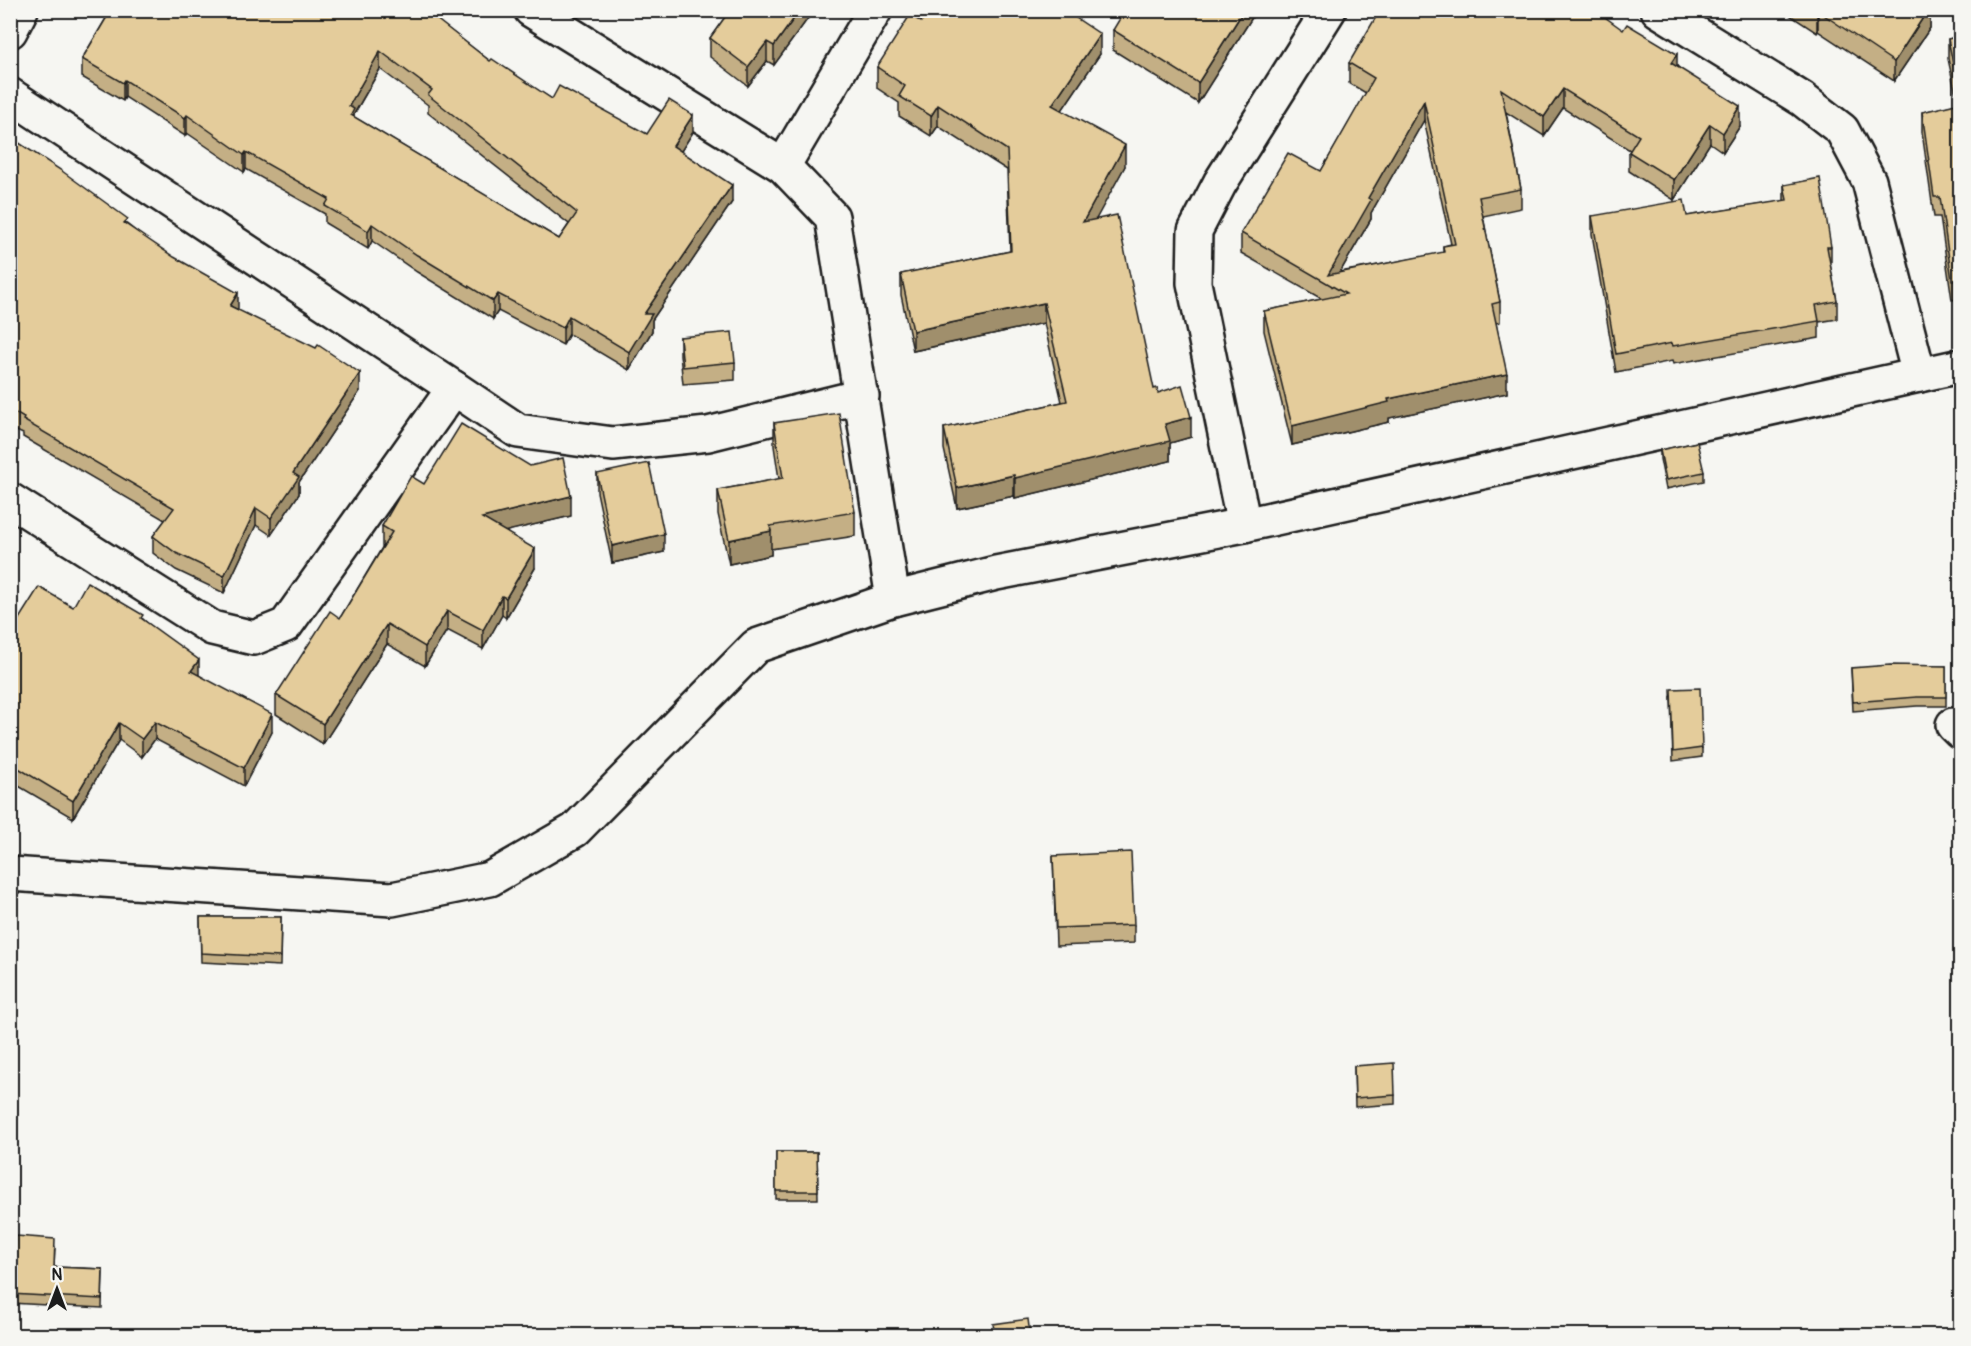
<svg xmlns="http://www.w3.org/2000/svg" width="1971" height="1346" viewBox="0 0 1971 1346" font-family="Pangolin,sans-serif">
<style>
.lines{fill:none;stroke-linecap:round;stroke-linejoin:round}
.minor-casing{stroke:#1c1c1c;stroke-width:38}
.minor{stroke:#f6f6f2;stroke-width:33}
.wall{fill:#c4af85;stroke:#1c1c1c;stroke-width:1.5;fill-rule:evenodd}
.shaded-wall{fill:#a08f6c;stroke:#1c1c1c;stroke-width:1.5}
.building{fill:#e4cc9b;stroke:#1c1c1c;stroke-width:1.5;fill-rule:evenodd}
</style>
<rect width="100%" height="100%" fill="#f6f6f2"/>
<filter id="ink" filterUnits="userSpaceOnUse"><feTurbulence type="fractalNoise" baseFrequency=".0167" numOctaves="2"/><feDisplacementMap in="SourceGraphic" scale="12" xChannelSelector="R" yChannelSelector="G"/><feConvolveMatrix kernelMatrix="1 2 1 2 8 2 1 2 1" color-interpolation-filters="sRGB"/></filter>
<g filter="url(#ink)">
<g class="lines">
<defs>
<g id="minor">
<path d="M 531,10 L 783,166 L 832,217 L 893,599"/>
<path d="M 1658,10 L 1802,99 L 1842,130 L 1869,181 L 1919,375"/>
<path d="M 10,31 L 21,10"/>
<path d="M 10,95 L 454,388 L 286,625 L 254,638 L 212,628 L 10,500"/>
<path d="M 783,166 L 875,10"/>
<path d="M 454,388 L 518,431 L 613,444 L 708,434 L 862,396"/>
<path d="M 1244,525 L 1194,283 L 1195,231 L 1220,183 L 1329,10"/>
<path d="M 1953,725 L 1960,732"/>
<path d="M 10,874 L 392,899 L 490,879 L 575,830 L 756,646 L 893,599 L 996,573 L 1244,525 L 1960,366"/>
</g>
</defs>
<use href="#minor" class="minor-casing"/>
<use href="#minor" class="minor"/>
</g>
<g class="wall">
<path d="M 111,10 L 436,10 L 433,17 L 490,61 L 552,99 L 647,134 L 693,132 L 681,151 L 732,202 L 652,320 L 652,331 L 629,370 L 569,334 L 563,345 L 498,311 L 493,319 L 417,272 L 372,241 L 368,249 L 325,223 L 325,214 L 246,169 L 244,172 L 187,133 L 185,136 L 125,97 L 123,101 L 82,77 L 82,59 ZM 380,69 L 428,105 L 428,113 L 569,224 L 559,239 L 354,117 L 354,114 Z"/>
<path d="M 730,10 L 814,10 L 774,65 L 767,61 L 748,86 L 710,57 L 710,38 Z"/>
<path d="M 1253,10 L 1253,16 L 1198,103 L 1113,50 L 1113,30 Z"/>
<path d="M 1782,10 L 1930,10 L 1930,28 L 1894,81 L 1818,31 L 1817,33 Z"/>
<path d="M 921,22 L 1100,54 L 1062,110 L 1125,166 L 1095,219 L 1154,389 L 1158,393 L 1191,437 L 1170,443 L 1170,461 L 1015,498 L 1014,496 L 957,508 L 944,449 L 944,428 L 1062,402 L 1044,323 L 913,351 L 901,295 L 901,274 L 1010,251 L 1007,170 L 938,126 L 931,136 L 899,116 L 899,103 L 877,88 L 877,67 Z"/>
<path d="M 1960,36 L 1960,299 L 1952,300 L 1940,217 L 1934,217 L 1922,132 L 1922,112 L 1958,104 L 1948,59 L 1948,39 Z"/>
<path d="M 1349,63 L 1677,66 L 1740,126 L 1723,152 L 1710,143 L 1674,200 L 1629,171 L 1629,152 L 1630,150 L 1563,108 L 1544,136 L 1506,112 L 1521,189 L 1521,208 L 1483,216 L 1500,302 L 1500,322 L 1496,323 L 1507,393 L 1389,418 L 1389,422 L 1292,445 L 1264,331 L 1264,311 L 1322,299 L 1241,253 L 1241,233 L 1321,171 L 1366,93 L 1349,83 ZM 1424,120 L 1451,244 L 1443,246 L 1443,253 L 1340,272 L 1371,219 L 1371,213 Z"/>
<path d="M 10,137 L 128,225 L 237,310 L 360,391 L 299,482 L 299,494 L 271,535 L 256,525 L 224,593 L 176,570 L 153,553 L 153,536 L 165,520 L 23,437 L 23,434 L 10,428 Z"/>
<path d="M 1784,185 L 1831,247 L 1831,264 L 1830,264 L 1837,301 L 1837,319 L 1819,322 L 1819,338 L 1673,364 L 1672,361 L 1616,372 L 1592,234 L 1592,216 L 1687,216 L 1784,201 Z"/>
<path d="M 680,337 L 735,362 L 735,380 L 683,384 L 680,355 Z"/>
<path d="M 774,423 L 855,512 L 855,536 L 771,549 L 771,555 L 729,564 L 718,514 L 718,490 L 779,479 L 774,446 Z"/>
<path d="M 1660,450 L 1704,472 L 1704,481 L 1666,489 L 1660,459 Z"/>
<path d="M 597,474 L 664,552 L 612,563 L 597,492 Z"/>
<path d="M 424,484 L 571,516 L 506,531 L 535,568 L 506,618 L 502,615 L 483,649 L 447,630 L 425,666 L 387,644 L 323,744 L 276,714 L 276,695 L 340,618 L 383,546 L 382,546 L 382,526 Z"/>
<path d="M 73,607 L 143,619 L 199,675 L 272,732 L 244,786 L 155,739 L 142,757 L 119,740 L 73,818 L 10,781 L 10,633 Z"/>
<path d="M 1946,666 L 1946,706 L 1917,706 L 1853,711 L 1851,668 Z"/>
<path d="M 1671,698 L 1702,748 L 1702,757 L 1673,761 Z"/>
<path d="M 1053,856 L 1134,925 L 1134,943 L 1056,946 Z"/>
<path d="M 200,917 L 281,917 L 280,966 L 201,962 Z"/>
<path d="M 1354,1066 L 1395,1095 L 1395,1104 L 1355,1107 Z"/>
<path d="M 776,1152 L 817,1152 L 818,1199 L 776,1199 Z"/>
<path d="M 55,1248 L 54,1267 L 103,1269 L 102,1308 L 10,1303 L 10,1261 L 14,1262 Z"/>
</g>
<g class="shaded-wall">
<path d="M 426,10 L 436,10 L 426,29 Z"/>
<path d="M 800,10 L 814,10 L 774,65 L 774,46 Z"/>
<path d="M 1244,10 L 1253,10 L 1253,16 L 1198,103 L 1198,83 Z"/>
<path d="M 1928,10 L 1930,10 L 1930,28 L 1894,81 L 1894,62 Z"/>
<path d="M 1818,11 L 1818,31 L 1817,33 L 1817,13 Z"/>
<path d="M 1100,34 L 1100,54 L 1052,125 L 1052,105 Z"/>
<path d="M 767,42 L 767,61 L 748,86 L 748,67 Z"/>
<path d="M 380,51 L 380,69 L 354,114 L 354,127 L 349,106 Z"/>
<path d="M 1677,54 L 1677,73 L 1671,63 Z"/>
<path d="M 125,80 L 125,97 L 123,101 L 123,83 Z"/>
<path d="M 1563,89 L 1563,108 L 1544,136 L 1544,117 Z"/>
<path d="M 1424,101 L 1424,120 L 1371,213 L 1371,219 L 1332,286 L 1328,275 L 1368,198 Z"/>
<path d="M 938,105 L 938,126 L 931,136 L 931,116 Z"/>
<path d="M 1740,106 L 1740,126 L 1723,152 L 1723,133 Z"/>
<path d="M 187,115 L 187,133 L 185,136 L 185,118 Z"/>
<path d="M 693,115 L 693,132 L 673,164 L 673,146 Z"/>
<path d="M 1710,124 L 1710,143 L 1674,200 L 1674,180 Z"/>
<path d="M 1125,145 L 1125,166 L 1083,243 L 1083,222 Z"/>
<path d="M 246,152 L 246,169 L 244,172 L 244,155 Z"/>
<path d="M 732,185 L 732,202 L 652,320 L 652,331 L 629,370 L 629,352 L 644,314 Z"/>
<path d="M 372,224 L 372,241 L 368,249 L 368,231 Z"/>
<path d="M 238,293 L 238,310 L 230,306 Z"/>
<path d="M 498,294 L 498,311 L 493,319 L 493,301 Z"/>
<path d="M 1044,303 L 1044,323 L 913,351 L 913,331 Z"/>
<path d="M 569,316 L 569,334 L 563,345 L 563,328 Z"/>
<path d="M 360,373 L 360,391 L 299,482 L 299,494 L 271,535 L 271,518 L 293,473 Z"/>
<path d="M 1507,374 L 1507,393 L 1389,418 L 1389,422 L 1292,445 L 1292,426 L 1388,399 Z"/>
<path d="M 1191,417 L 1191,437 L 1170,443 L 1170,461 L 1015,498 L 1015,478 L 1165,424 Z"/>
<path d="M 1014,475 L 1014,496 L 957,508 L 957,488 Z"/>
<path d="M 571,496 L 571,516 L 482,537 L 482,518 Z"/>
<path d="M 256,508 L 256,525 L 224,593 L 224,576 Z"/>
<path d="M 771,531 L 771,555 L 729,564 L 729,540 Z"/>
<path d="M 664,534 L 664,552 L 612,563 L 612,546 Z"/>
<path d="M 535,549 L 535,568 L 506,618 L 506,598 Z"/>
<path d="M 502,596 L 502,615 L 483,649 L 483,630 Z"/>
<path d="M 447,611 L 447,630 L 425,666 L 425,647 Z"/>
<path d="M 387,624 L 387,644 L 323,744 L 323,724 Z"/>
<path d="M 199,660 L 199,678 L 191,671 Z"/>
<path d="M 272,714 L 272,732 L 244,786 L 244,768 Z"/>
<path d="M 155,722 L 155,739 L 142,757 L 142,739 Z"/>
<path d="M 119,723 L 119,740 L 73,818 L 73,801 Z"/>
</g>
<g class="building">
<path d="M 111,10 L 426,10 L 426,11 L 490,61 L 492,59 L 552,99 L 559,86 L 647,134 L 669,100 L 693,115 L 673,146 L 732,185 L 644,314 L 652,314 L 629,352 L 569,316 L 563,328 L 498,294 L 493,301 L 417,255 L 372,224 L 368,231 L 325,206 L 329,199 L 246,152 L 244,155 L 187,115 L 185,118 L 125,80 L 123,83 L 82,59 ZM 380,51 L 432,90 L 428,95 L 577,213 L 559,239 L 351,115 L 354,109 L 349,106 Z"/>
<path d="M 730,10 L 800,10 L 774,46 L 767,42 L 748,67 L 710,38 Z"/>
<path d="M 928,10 L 1064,10 L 1100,34 L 1052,105 L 1125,145 L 1083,222 L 1117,215 L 1154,389 L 1157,388 L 1158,393 L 1182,385 L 1191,417 L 1165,424 L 1170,441 L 1015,478 L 1014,475 L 957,488 L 944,428 L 1067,401 L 1044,303 L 913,331 L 901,274 L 1011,251 L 1007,150 L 938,105 L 931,116 L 899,96 L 905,86 L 877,67 L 910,15 L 921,22 Z"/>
<path d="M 1125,10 L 1244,10 L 1198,83 L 1113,30 Z"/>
<path d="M 1380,10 L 1595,10 L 1623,30 L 1627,24 L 1677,54 L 1671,63 L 1740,106 L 1723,133 L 1710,124 L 1674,180 L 1629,152 L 1639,136 L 1563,89 L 1544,117 L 1501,89 L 1521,189 L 1479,197 L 1500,302 L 1492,304 L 1507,374 L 1388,399 L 1389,402 L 1292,426 L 1264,311 L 1346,294 L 1241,233 L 1288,153 L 1321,171 L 1374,78 L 1349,63 ZM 1424,101 L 1455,244 L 1443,246 L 1444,252 L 1328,275 L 1371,200 L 1368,198 Z"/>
<path d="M 1813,10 L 1928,10 L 1894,62 L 1818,11 L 1817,13 Z"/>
<path d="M 1960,36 L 1960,97 L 1948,39 Z"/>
<path d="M 1960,103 L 1960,279 L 1952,280 L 1940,197 L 1934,197 L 1922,112 Z"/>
<path d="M 10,137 L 62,171 L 128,219 L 124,223 L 174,257 L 238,293 L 230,306 L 316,348 L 318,345 L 360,373 L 293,473 L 299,477 L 271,518 L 256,508 L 224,576 L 176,553 L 153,536 L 174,508 L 23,420 L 24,418 L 10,410 Z"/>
<path d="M 1820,178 L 1831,247 L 1827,247 L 1837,301 L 1816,305 L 1819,321 L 1673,346 L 1672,343 L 1616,354 L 1592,216 L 1684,200 L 1687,216 L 1787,200 L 1784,185 Z"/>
<path d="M 732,332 L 735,362 L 683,367 L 680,337 Z"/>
<path d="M 839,413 L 855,512 L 770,526 L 771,531 L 729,540 L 718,490 L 783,478 L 774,423 Z"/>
<path d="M 461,424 L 530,466 L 563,458 L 571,496 L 482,518 L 535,549 L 506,598 L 502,596 L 483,630 L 447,611 L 425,647 L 387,624 L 323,724 L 276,695 L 330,611 L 340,618 L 392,532 L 382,526 L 411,476 L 424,484 Z"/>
<path d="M 1697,442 L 1704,472 L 1666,480 L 1660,450 Z"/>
<path d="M 649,463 L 664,534 L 612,546 L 597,474 Z"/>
<path d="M 87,582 L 143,615 L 141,618 L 199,660 L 191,671 L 272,714 L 244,768 L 155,722 L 142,739 L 119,723 L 73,801 L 10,763 L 10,633 L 39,587 L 73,607 Z"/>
<path d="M 1890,665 L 1946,666 L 1946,697 L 1917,697 L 1853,702 L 1851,668 Z"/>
<path d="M 1700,688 L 1702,748 L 1673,752 L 1671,689 Z"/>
<path d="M 1131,852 L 1134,925 L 1056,928 L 1053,856 Z"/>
<path d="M 200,917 L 281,917 L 280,957 L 201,953 Z"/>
<path d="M 1394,1063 L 1395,1095 L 1355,1098 L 1354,1066 Z"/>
<path d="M 776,1152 L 817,1152 L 818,1191 L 776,1191 Z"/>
<path d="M 16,1236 L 55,1239 L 54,1267 L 103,1269 L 102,1299 L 10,1294 L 10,1261 L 14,1262 Z"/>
<path d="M 1028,1319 L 1030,1335 L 995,1335 L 993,1324 Z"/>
</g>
</g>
<rect width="1971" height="1346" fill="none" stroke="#f6f6f2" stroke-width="36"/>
<rect x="18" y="18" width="1935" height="1310" fill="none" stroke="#1c1c1c" stroke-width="2" filter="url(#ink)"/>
<g transform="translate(57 1289)" stroke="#f6f6f2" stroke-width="4.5" paint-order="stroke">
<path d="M0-4.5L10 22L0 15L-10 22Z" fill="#1c1c1c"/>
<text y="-9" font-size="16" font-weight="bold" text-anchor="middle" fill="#1c1c1c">N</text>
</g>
</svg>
